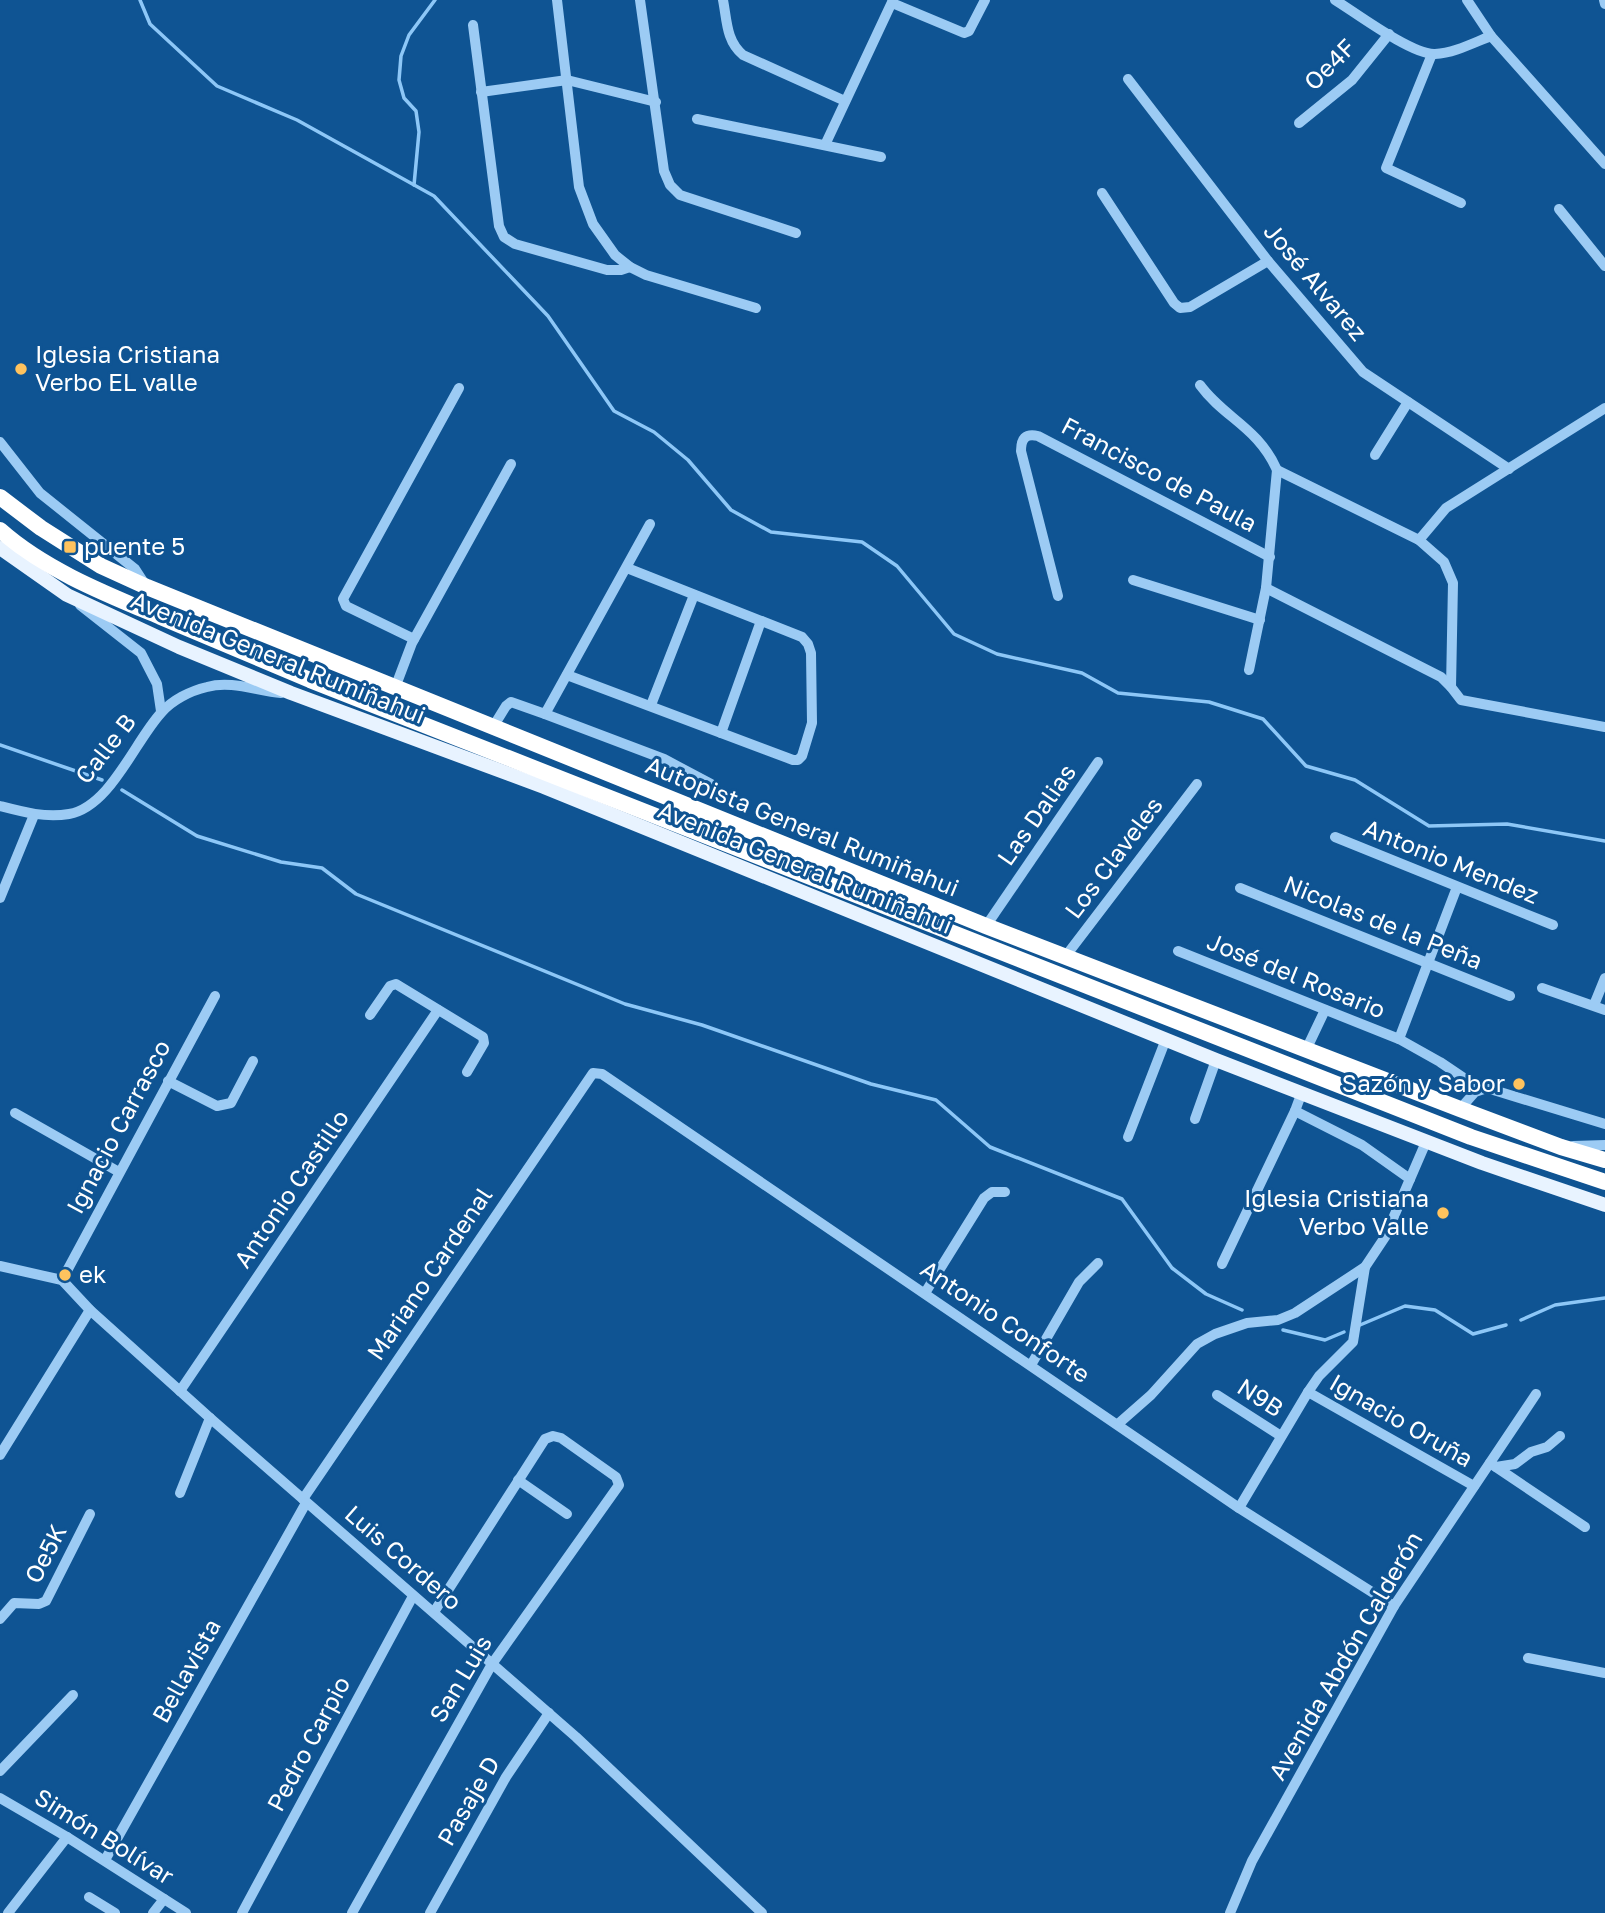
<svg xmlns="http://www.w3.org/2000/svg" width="1605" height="1913" viewBox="0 0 1605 1913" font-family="'Golos Text',sans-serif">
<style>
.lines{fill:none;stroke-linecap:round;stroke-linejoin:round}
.stream{stroke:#8dc7f7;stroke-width:3.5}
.minor{stroke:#9ccbf4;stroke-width:10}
.major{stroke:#e8f3ff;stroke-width:14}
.highway{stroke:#fff;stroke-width:16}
.poi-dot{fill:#ffc35e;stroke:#0f5493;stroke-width:2.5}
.labels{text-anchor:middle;stroke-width:6;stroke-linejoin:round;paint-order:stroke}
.street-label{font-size:24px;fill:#fff;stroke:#0f5493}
.poi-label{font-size:24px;fill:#fff;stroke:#0f5493;text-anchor:start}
</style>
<rect width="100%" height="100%" fill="#0f5493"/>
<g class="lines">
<g class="stream">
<path d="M 140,0 L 150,24 L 217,86 L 297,120 L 434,196 L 548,316 L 614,411 L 654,432 L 688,460 L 731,510 L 771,532 L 862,542 L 897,566 L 954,634 L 997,654 L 1082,673 L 1118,693 L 1209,702 L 1263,719 L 1306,766 L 1355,780 L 1429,826 L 1507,824 L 1605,841"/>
<path d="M 414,185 L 419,132 L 416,111 L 404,98 L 399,80 L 401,56 L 409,35 L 435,0"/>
<path d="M 0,745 L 102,780"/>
<path d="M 122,790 L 197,836 L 281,862 L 322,868 L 356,894 L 625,1004 L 702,1025 L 871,1084 L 936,1100 L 990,1147 L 1122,1199 L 1172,1268 L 1206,1294 L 1242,1310"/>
<path d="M 1521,1320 L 1555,1305 L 1605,1298"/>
<path d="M 1360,1325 L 1405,1306 L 1435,1310 L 1473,1334 L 1506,1325"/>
<path d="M 1283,1330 L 1325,1340 L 1344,1332"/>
</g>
<g class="minor">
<path d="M 557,0 L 579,187 L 593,224 L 615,255 L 630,267 L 646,275 L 756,308"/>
<path d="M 640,0 L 664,171 L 670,185 L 680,195 L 796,233"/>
<path d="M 723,0 C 727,20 726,41 743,55 L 845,101"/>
<path d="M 1335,0 C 1356,13 1412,55 1435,54 C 1454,53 1473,43 1491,36"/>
<path d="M 1467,0 L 1491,36 L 1605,164"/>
<path d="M 1604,0 L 1605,4"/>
<path d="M 892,3 L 964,33 L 969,31 L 985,0"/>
<path d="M 473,25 L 499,226 L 504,237 L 515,244 L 607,270 L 621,270 L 630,267"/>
<path d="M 1432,54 L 1386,168 L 1461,203"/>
<path d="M 1128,79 L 1268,261 L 1363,372 L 1509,469"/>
<path d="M 481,92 L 567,80 L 656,102"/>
<path d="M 697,119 L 881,157"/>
<path d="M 1299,123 L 1352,80 L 1389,34"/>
<path d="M 825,145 L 893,0"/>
<path d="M 1102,193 L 1174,303 L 1180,308 L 1190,307 L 1268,261"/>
<path d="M 1559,209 L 1605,266"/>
<path d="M 1200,385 C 1224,418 1258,427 1277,470 L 1419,540 L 1444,562 L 1453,583 L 1451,687 L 1461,700 L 1605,727"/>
<path d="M 0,442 L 40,493 L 135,569 L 146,586"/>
<path d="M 1375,455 L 1408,402"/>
<path d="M 1419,540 L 1446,508 L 1605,408"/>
<path d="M 1133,580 L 1260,620"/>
<path d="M 1266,588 L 1441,677 L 1451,687"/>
<path d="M 1058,596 L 1021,451 C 1021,439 1025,433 1038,436 L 1270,557"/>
<path d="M 80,605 L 141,653 L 157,684 L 161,711"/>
<path d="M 414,639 L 346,606 L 343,599 L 459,388"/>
<path d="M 1249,670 L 1266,588 L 1277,470"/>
<path d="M 567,675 L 793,760 L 798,760 L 802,756 L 812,723 L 811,653 L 808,644 L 802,637 L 627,568"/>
<path d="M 395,688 L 412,643 L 511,464"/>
<path d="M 651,705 L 694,595"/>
<path d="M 545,714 L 664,759 L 711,784"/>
<path d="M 493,727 L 506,706 L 511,702 L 545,714 L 650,524"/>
<path d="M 721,733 L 761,621"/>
<path d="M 0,806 C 23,812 45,818 69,814 C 110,807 135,741 161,713 C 172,700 190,691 207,687 C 231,680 257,691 281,693"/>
<path d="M 1335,837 L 1553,925"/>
<path d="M 1240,888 L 1510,996"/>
<path d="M 0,898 L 34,815"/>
<path d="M 986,926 L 1098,762"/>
<path d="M 1178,951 L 1399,1039 L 1440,1062 L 1480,1089"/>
<path d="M 1065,957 L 1197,784"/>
<path d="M 1542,988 L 1605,1010"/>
<path d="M 1594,1005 L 1605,978"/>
<path d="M 370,1015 L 390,986 L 396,984 L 483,1037 L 484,1043 L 467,1072"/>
<path d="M 1399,1039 L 1457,887"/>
<path d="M 1306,1050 L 1325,1010"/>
<path d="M 168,1081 L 217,1106 L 231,1103 L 253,1061"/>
<path d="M 1460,1109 L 1475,1092 L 1487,1088 L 1605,1124"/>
<path d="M 1295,1111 L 1362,1145 L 1410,1179"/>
<path d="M 15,1113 L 119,1172"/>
<path d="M 1195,1119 L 1216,1060"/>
<path d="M 1128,1137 L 1166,1039"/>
<path d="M 1573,1146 L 1605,1145"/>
<path d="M 1222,1264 L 1295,1111 L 1302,1092"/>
<path d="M 0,1266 L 62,1280 L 90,1310 L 210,1418 L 576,1737 L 762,1913"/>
<path d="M 62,1280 L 215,996"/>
<path d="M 925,1293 L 984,1198 L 992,1192 L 1005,1192"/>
<path d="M 1031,1365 L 1079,1282 L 1098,1263"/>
<path d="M 180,1391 L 438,1010"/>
<path d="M 1308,1392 L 1474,1486"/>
<path d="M 1217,1395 L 1281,1436"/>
<path d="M 1118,1424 L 1151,1395 L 1197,1344 L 1215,1334 L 1247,1323 L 1278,1320 L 1295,1313 L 1365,1267 L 1385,1237 L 1426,1142"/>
<path d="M 0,1455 L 90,1310"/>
<path d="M 1490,1463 L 1585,1527"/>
<path d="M 1496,1467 L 1515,1464 L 1531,1452 L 1547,1447 L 1560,1436"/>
<path d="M 518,1480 L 567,1514"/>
<path d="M 180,1493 L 210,1418"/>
<path d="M 303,1499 L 593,1073 L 602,1074 L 1239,1508 L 1394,1606"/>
<path d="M 1239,1508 L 1308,1392 L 1319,1376 L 1353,1342 L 1365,1267"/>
<path d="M 0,1619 L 14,1603 L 39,1604 L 46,1601 L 90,1514"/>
<path d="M 1528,1658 L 1605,1673"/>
<path d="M 0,1771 L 73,1695"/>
<path d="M 0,1798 L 67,1837 L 186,1913"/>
<path d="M 105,1860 L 306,1503"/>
<path d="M 89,1897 L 115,1913"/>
<path d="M 8,1913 L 67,1837"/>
<path d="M 153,1913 L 164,1899"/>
<path d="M 242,1913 L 413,1596"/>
<path d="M 352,1913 L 492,1664 L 619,1485 L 616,1477 L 561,1438 L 553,1436 L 545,1439 L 434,1612"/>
<path d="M 430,1913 L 506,1777 L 549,1713"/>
<path d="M 1230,1913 L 1252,1861 L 1394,1606 L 1536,1394"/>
</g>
<path class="major" d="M 0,548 L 67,595 L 179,647 L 291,693 L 544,787 L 1216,1060 L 1482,1163 L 1605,1205"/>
<g class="highway">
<path d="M 0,497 L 41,528 L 101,566 L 147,587 L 986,926 L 1460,1109 L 1561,1147 L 1605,1160"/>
<path d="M 0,530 C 45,570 106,594 161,617 C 210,638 260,659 310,680 L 1471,1137 L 1605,1182"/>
</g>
</g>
<g class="poi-dot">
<circle cx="21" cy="369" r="7"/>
<rect x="63" y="540" width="14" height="14" rx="3.5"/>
<circle cx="1519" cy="1084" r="7"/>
<circle cx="1443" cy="1213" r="7"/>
<circle cx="65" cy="1275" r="7"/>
</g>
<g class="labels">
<g class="street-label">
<text transform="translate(1330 65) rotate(-45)" y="8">Oe4F</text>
<text transform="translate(1315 282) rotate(50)" y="8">José Alvarez</text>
<text transform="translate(1159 475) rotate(28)" y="8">Francisco de Paula</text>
<text transform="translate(278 658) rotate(22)" y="8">Avenida General Rumiñahui</text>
<text transform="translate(106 749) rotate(-52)" y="8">Calle B</text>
<text transform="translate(1037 815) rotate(-55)" y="8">Las Dalias</text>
<text transform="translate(802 827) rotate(22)" y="8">Autopista General Rumiñahui</text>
<text transform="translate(1114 858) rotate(-53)" y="8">Los Claveles</text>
<text transform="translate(1451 862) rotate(22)" y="8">Antonio Mendez</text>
<text transform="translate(805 868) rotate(22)" y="8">Avenida General Rumiñahui</text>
<text transform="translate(1383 923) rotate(22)" y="8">Nicolas de la Peña</text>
<text transform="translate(1296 976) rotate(22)" y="8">José del Rosario</text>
<text transform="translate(119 1127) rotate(-62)" y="8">Ignacio Carrasco</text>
<text transform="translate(292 1189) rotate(-56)" y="8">Antonio Castillo</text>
<text transform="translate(430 1274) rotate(-56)" y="8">Mariano Cardenal</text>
<text transform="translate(1005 1322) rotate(34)" y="8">Antonio Conforte</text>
<text transform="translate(1260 1398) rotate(33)" y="8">N9B</text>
<text transform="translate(1401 1421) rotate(30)" y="8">Ignacio Oruña</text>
<text transform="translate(46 1554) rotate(-63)" y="8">Oe5K</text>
<text transform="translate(403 1558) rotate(41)" y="8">Luis Cordero</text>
<text transform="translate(1346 1656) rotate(-60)" y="8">Avenida Abdón Calderón</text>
<text transform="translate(187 1671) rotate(-61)" y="8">Bellavista</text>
<text transform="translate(461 1679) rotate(-59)" y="8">San Luis</text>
<text transform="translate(309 1744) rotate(-62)" y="8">Pedro Carpio</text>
<text transform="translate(469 1801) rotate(-60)" y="8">Pasaje D</text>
<text transform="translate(104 1837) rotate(32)" y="8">Simón Bolívar</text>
</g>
<g class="poi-label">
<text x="35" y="363">Iglesia Cristiana<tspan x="35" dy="28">Verbo EL valle</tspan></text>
<text x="84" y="555">puente 5</text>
<text x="1505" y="1092" text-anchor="end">Sazón y Sabor</text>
<text x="1429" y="1207" text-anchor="end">Iglesia Cristiana<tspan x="1429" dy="28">Verbo Valle</tspan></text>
<text x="79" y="1283">ek</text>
</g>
</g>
</svg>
